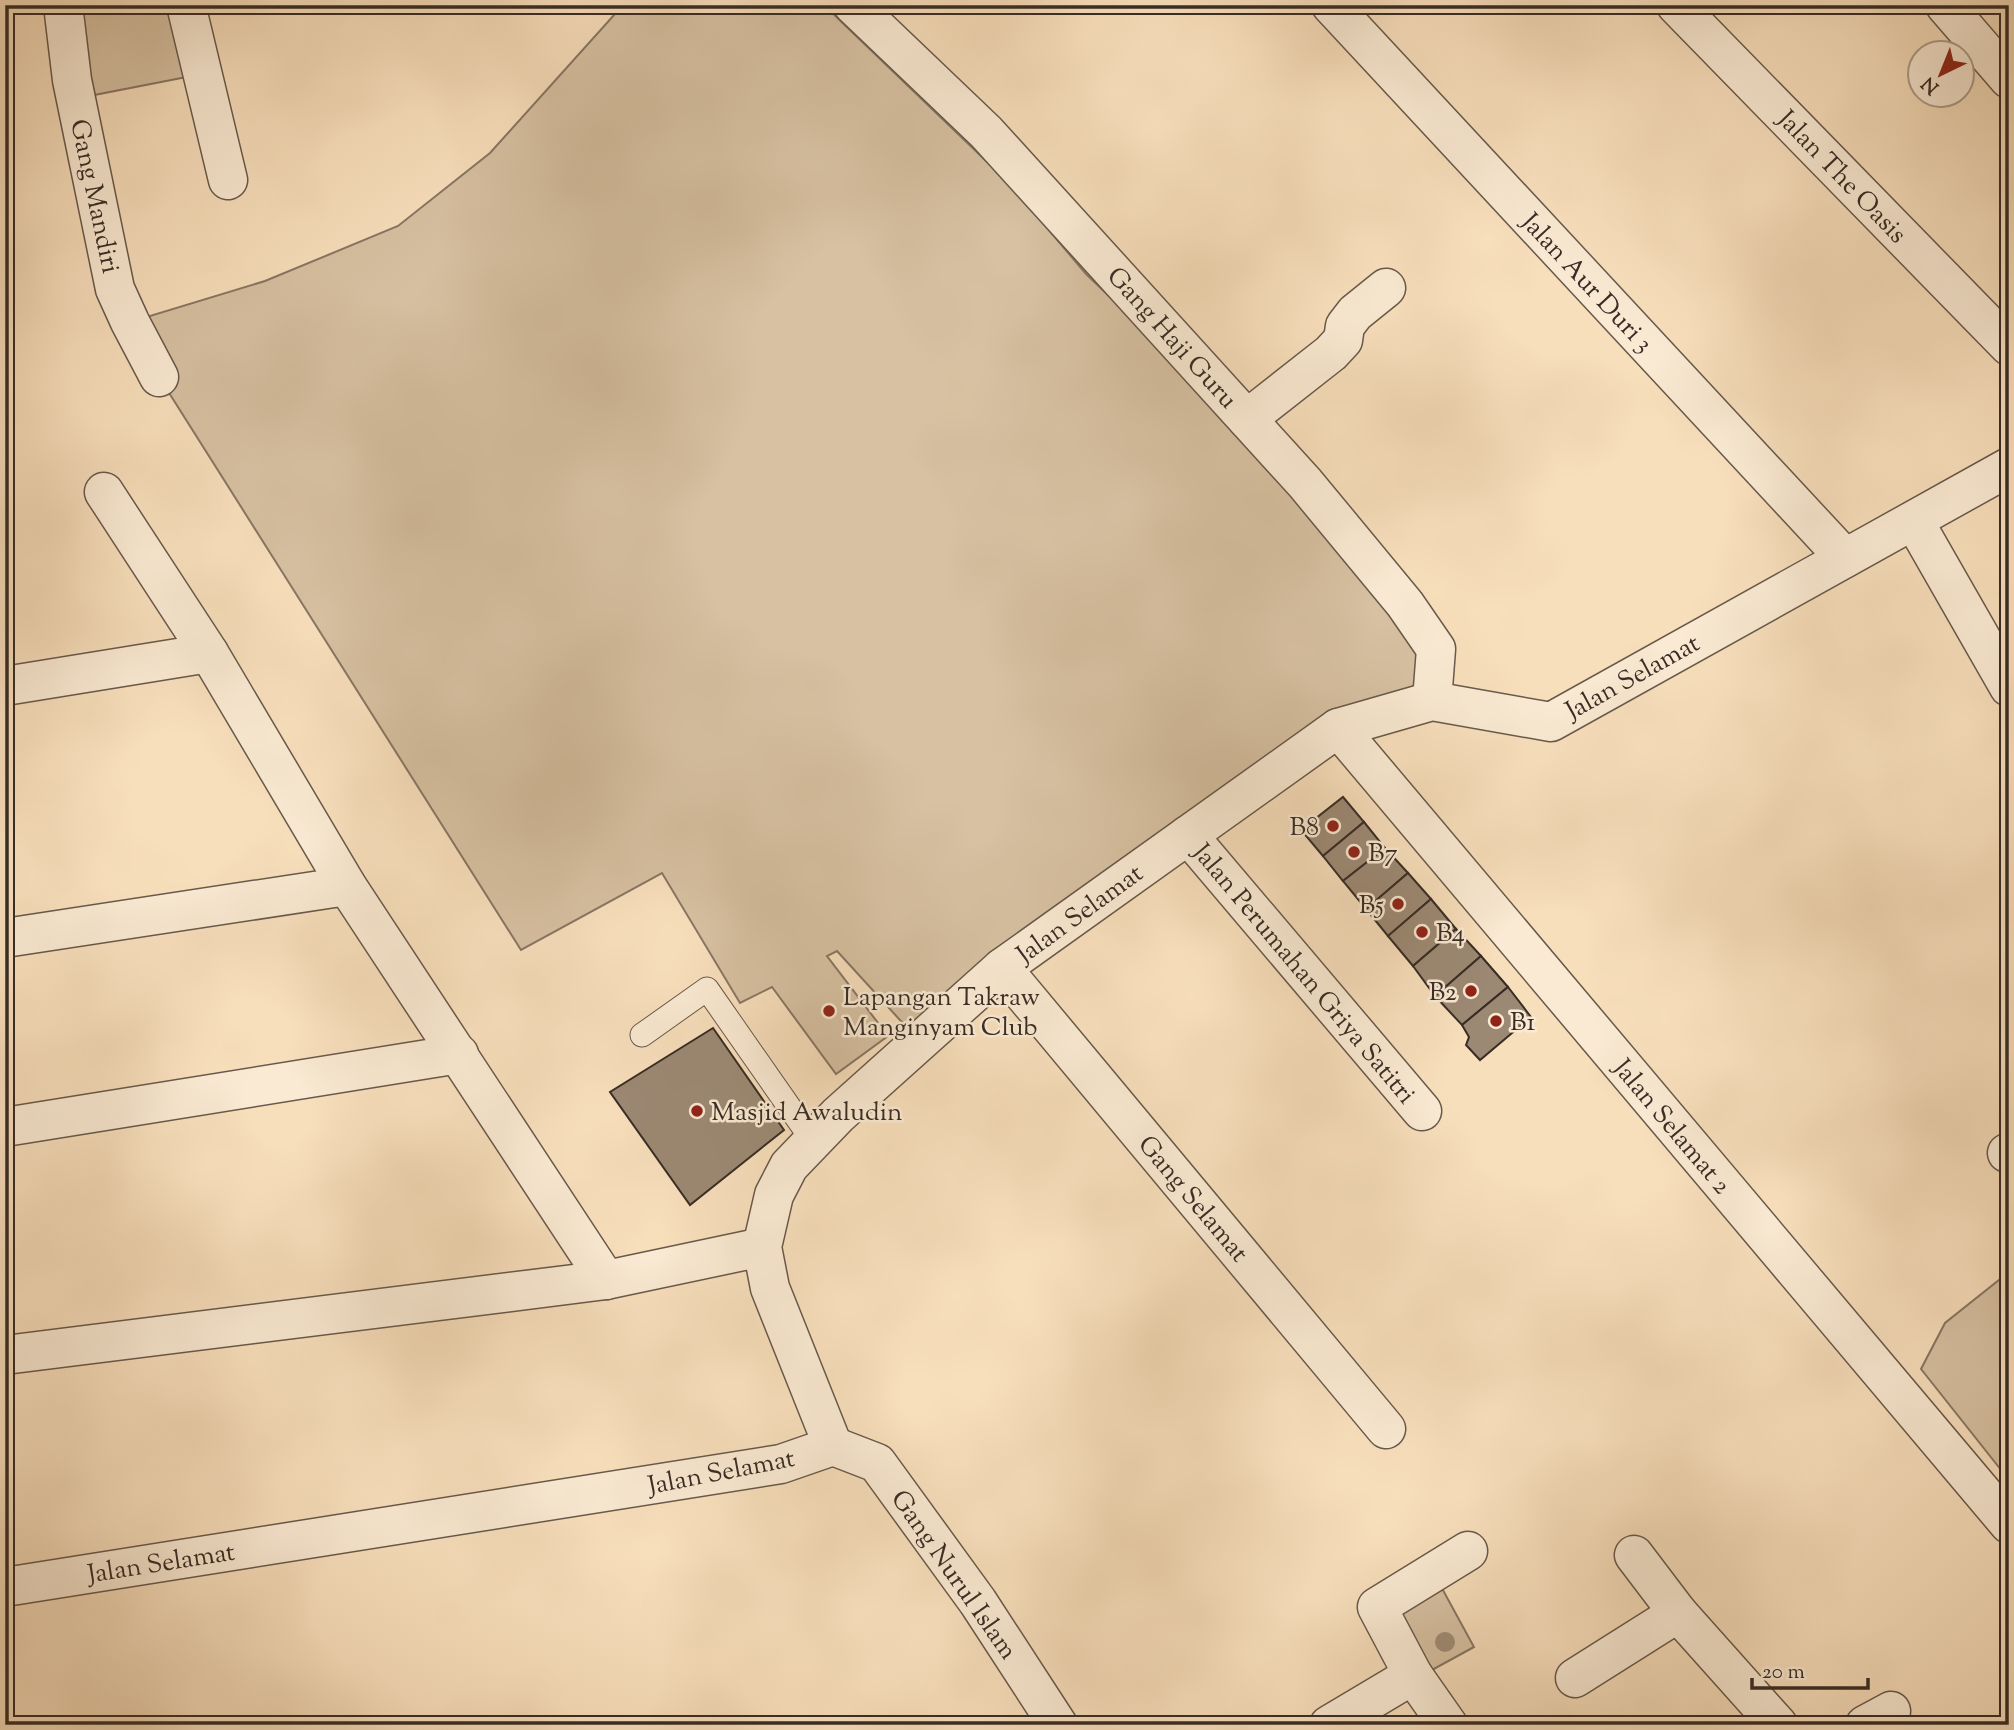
<svg xmlns="http://www.w3.org/2000/svg" width="2014" height="1730" viewBox="0 0 2014 1730" font-family="'Sorts Mill Goudy',serif">
<style>
.green{fill:#d7c1a2;stroke:#887664;stroke-width:2}
.building{fill:#9c8974;stroke:#382c25;stroke-width:2}
.lines{fill:none;stroke-linecap:round;stroke-linejoin:round}
.service-casing{stroke:#68594b;stroke-width:25}
.minor-casing{stroke:#68594b;stroke-width:41}
.tertiary-casing{stroke:#68594b;stroke-width:41}
.service{stroke:#faead3;stroke-width:23}
.minor{stroke:#faead3;stroke-width:38}
.tertiary{stroke:#faead3;stroke-width:38}
.tree{fill:#a08d77}
.poi-dot{fill:#8f2418;stroke:#faead3;stroke-width:2.5}
.labels{text-anchor:middle;stroke-width:5;stroke-linejoin:round;paint-order:stroke}
.street-label{font-size:26px;fill:#382c25;stroke:#faead3}
.poi-label{font-size:26px;fill:#382c25;stroke:#faead3;text-anchor:start}
</style>
<rect width="100%" height="100%" fill="#f8dfbc"/>
<filter id="stains"><feTurbulence type="fractalNoise" baseFrequency=".00286" numOctaves="4"/><feColorMatrix values="0 0 0 0 .2 0 0 0 0 .09 0 0 0 0 .02 0 0 0 .5 -.17"/></filter>
<radialGradient id="worn" r=".72"><stop offset=".6" stop-color="#630" stop-opacity="0"/><stop offset="1" stop-color="#630" stop-opacity=".3"/></radialGradient>
<g class="green">
<path d="M 71,5 L 181,5 L 197,75 L 84,97 Z"/>
<path d="M 623,5 L 824,5 L 1009,183 L 1086,274 L 1305,483 L 1405,604 L 1432,701 L 1338,728 L 920,1042 L 837,951 L 827,956 L 888,1036 L 836,1074 L 772,987 L 740,1003 L 662,873 L 521,950 L 159,377 L 130,322 L 265,281 L 398,226 L 490,153 Z"/>
<path d="M 2009,1272 L 2009,1480 L 1921,1369 L 1945,1323 Z"/>
<path d="M 1438,1581 L 1474,1647 L 1421,1676 L 1393,1608 Z"/>
</g>
<g class="building">
<path d="M 1343,797 L 1364,822 L 1323,856 L 1301,830 Z"/>
<path d="M 1364,822 L 1385,848 L 1343,881 L 1323,856 Z"/>
<path d="M 1385,848 L 1408,873 L 1366,909 L 1343,881 Z"/>
<path d="M 1408,873 L 1431,899 L 1388,936 L 1366,909 Z"/>
<path d="M 1431,899 L 1456,929 L 1413,966 L 1388,936 Z"/>
<path d="M 1456,929 L 1481,956 L 1435,996 L 1413,966 Z"/>
<path d="M 1481,956 L 1508,987 L 1462,1025 L 1435,996 Z"/>
<path d="M 1508,987 L 1531,1017 L 1480,1060 L 1466,1045 L 1469,1037 L 1462,1025 Z"/>
<path d="M 713,1028 L 784,1130 L 690,1205 L 610,1092 Z"/>
</g>
<g class="lines">
<defs>
<path id="service" d="M 642,1035 L 707,989 L 813,1141"/>
<g id="minor">
<path d="M 63,5 L 72,80 L 115,289 L 130,322 L 159,377"/>
<path d="M 186,5 L 228,180"/>
<path d="M 853,5 L 986,132 L 1305,483 L 1405,604 L 1436,649 L 1432,701"/>
<path d="M 1331,5 L 1845,558"/>
<path d="M 1676,5 L 2009,346"/>
<path d="M 1945,5 L 2009,79"/>
<path d="M 1247,419 L 1331,353 L 1343,340 L 1345,326 L 1355,313 L 1386,288"/>
<path d="M 104,492 L 209,653 L 347,886 L 606,1280"/>
<path d="M 1914,521 L 2009,687"/>
<path d="M 5,686 L 209,653"/>
<path d="M 1338,728 L 2009,1524"/>
<path d="M 1188,835 L 1422,1111"/>
<path d="M 5,938 L 347,886"/>
<path d="M 1002,968 L 1386,1429"/>
<path d="M 5,1127 L 459,1054"/>
<path d="M 2007,1153 L 2009,1152"/>
<path d="M 5,1355 L 606,1280 L 762,1247"/>
<path d="M 833,1446 L 877,1463 L 978,1602 L 1058,1725"/>
<path d="M 1634,1555 L 1678,1613 L 1778,1725"/>
<path d="M 1413,1675 L 1377,1607 L 1468,1551"/>
<path d="M 1575,1678 L 1678,1613"/>
<path d="M 1329,1725 L 1413,1675 L 1448,1725"/>
<path d="M 1865,1725 L 1891,1711"/>
</g>
<path id="tertiary" d="M 5,1587 L 781,1464 L 833,1446 L 770,1288 L 762,1247 L 774,1195 L 789,1166 L 838,1115 L 1002,968 L 1338,728 L 1432,701 L 1551,722 L 2009,467"/>
</defs>
<use href="#service" class="service-casing"/>
<use href="#minor" class="minor-casing"/>
<use href="#tertiary" class="tertiary-casing"/>
<use href="#service" class="service"/>
<use href="#minor" class="minor"/>
<use href="#tertiary" class="tertiary"/>
</g>
<circle class="tree" cx="1445" cy="1642" r="10"/>
<g class="poi-dot">
<circle cx="1333" cy="826" r="7"/>
<circle cx="1354" cy="852" r="7"/>
<circle cx="1398" cy="904" r="7"/>
<circle cx="1422" cy="932" r="7"/>
<circle cx="1471" cy="991" r="7"/>
<circle cx="829" cy="1011" r="7"/>
<circle cx="1496" cy="1021" r="7"/>
<circle cx="697" cy="1111" r="7"/>
</g>
<g class="labels">
<g class="street-label">
<text transform="translate(1843 176) rotate(46)" y="9">Jalan The Oasis</text>
<text transform="translate(96 196) rotate(78)" y="9">Gang Mandiri</text>
<text transform="translate(1588 282) rotate(47)" y="9">Jalan Aur Duri 3</text>
<text transform="translate(1173 337) rotate(48)" y="9">Gang Haji Guru</text>
<text transform="translate(1632 676) rotate(-29)" y="9">Jalan Selamat</text>
<text transform="translate(1079 913) rotate(-36)" y="9">Jalan Selamat</text>
<text transform="translate(1305 973) rotate(50)" y="9">Jalan Perumahan Griya Satitri</text>
<text transform="translate(1673 1126) rotate(50)" y="9">Jalan Selamat 2</text>
<text transform="translate(1194 1198) rotate(50)" y="9">Gang Selamat</text>
<text transform="translate(721 1471) rotate(-11)" y="9">Jalan Selamat</text>
<text transform="translate(161 1562) rotate(-9)" y="9">Jalan Selamat</text>
<text transform="translate(955 1574) rotate(55)" y="9">Gang Nurul Islam</text>
</g>
<g class="poi-label">
<text x="1319" y="835" text-anchor="end">B8</text>
<text x="1368" y="861">B7</text>
<text x="1384" y="913" text-anchor="end">B5</text>
<text x="1436" y="941">B4</text>
<text x="1457" y="1000" text-anchor="end">B2</text>
<text x="843" y="1005">Lapangan Takraw<tspan x="843" dy="30">Manginyam Club</tspan></text>
<text x="1510" y="1030">B1</text>
<text x="711" y="1120">Masjid Awaludin</text>
</g>
</g>
<rect width="2014" height="1730" fill="none" stroke="#f8dfbc" stroke-width="28"/>
<rect x="7" y="7" width="2000" height="1716" fill="none" stroke="#382c25" stroke-width="3.5"/>
<rect x="14" y="14" width="1986" height="1702" fill="none" stroke="#382c25" stroke-width="2"/>
<g transform="translate(1941 74) rotate(223)"><circle r="33" fill="#faead3" stroke="#ac9e8d" stroke-width="2"/>
<path d="M0-5L12 26L0 18L-12 26Z" fill="#8f2418"/>
<text y="-10" font-size="19" font-weight="bold" text-anchor="middle" fill="#382c25">N</text>
</g>
<path d="M1752 1678v10h116v-10" fill="none" stroke="#382c25" stroke-width="3.5"/>
<text x="1762" y="1678" font-size="21" fill="#382c25" stroke="#faead3" stroke-width="5" paint-order="stroke">20 m</text>
<rect width="100%" height="100%" filter="url(#stains)"/>
<rect width="100%" height="100%" fill="url(#worn)"/>
</svg>
